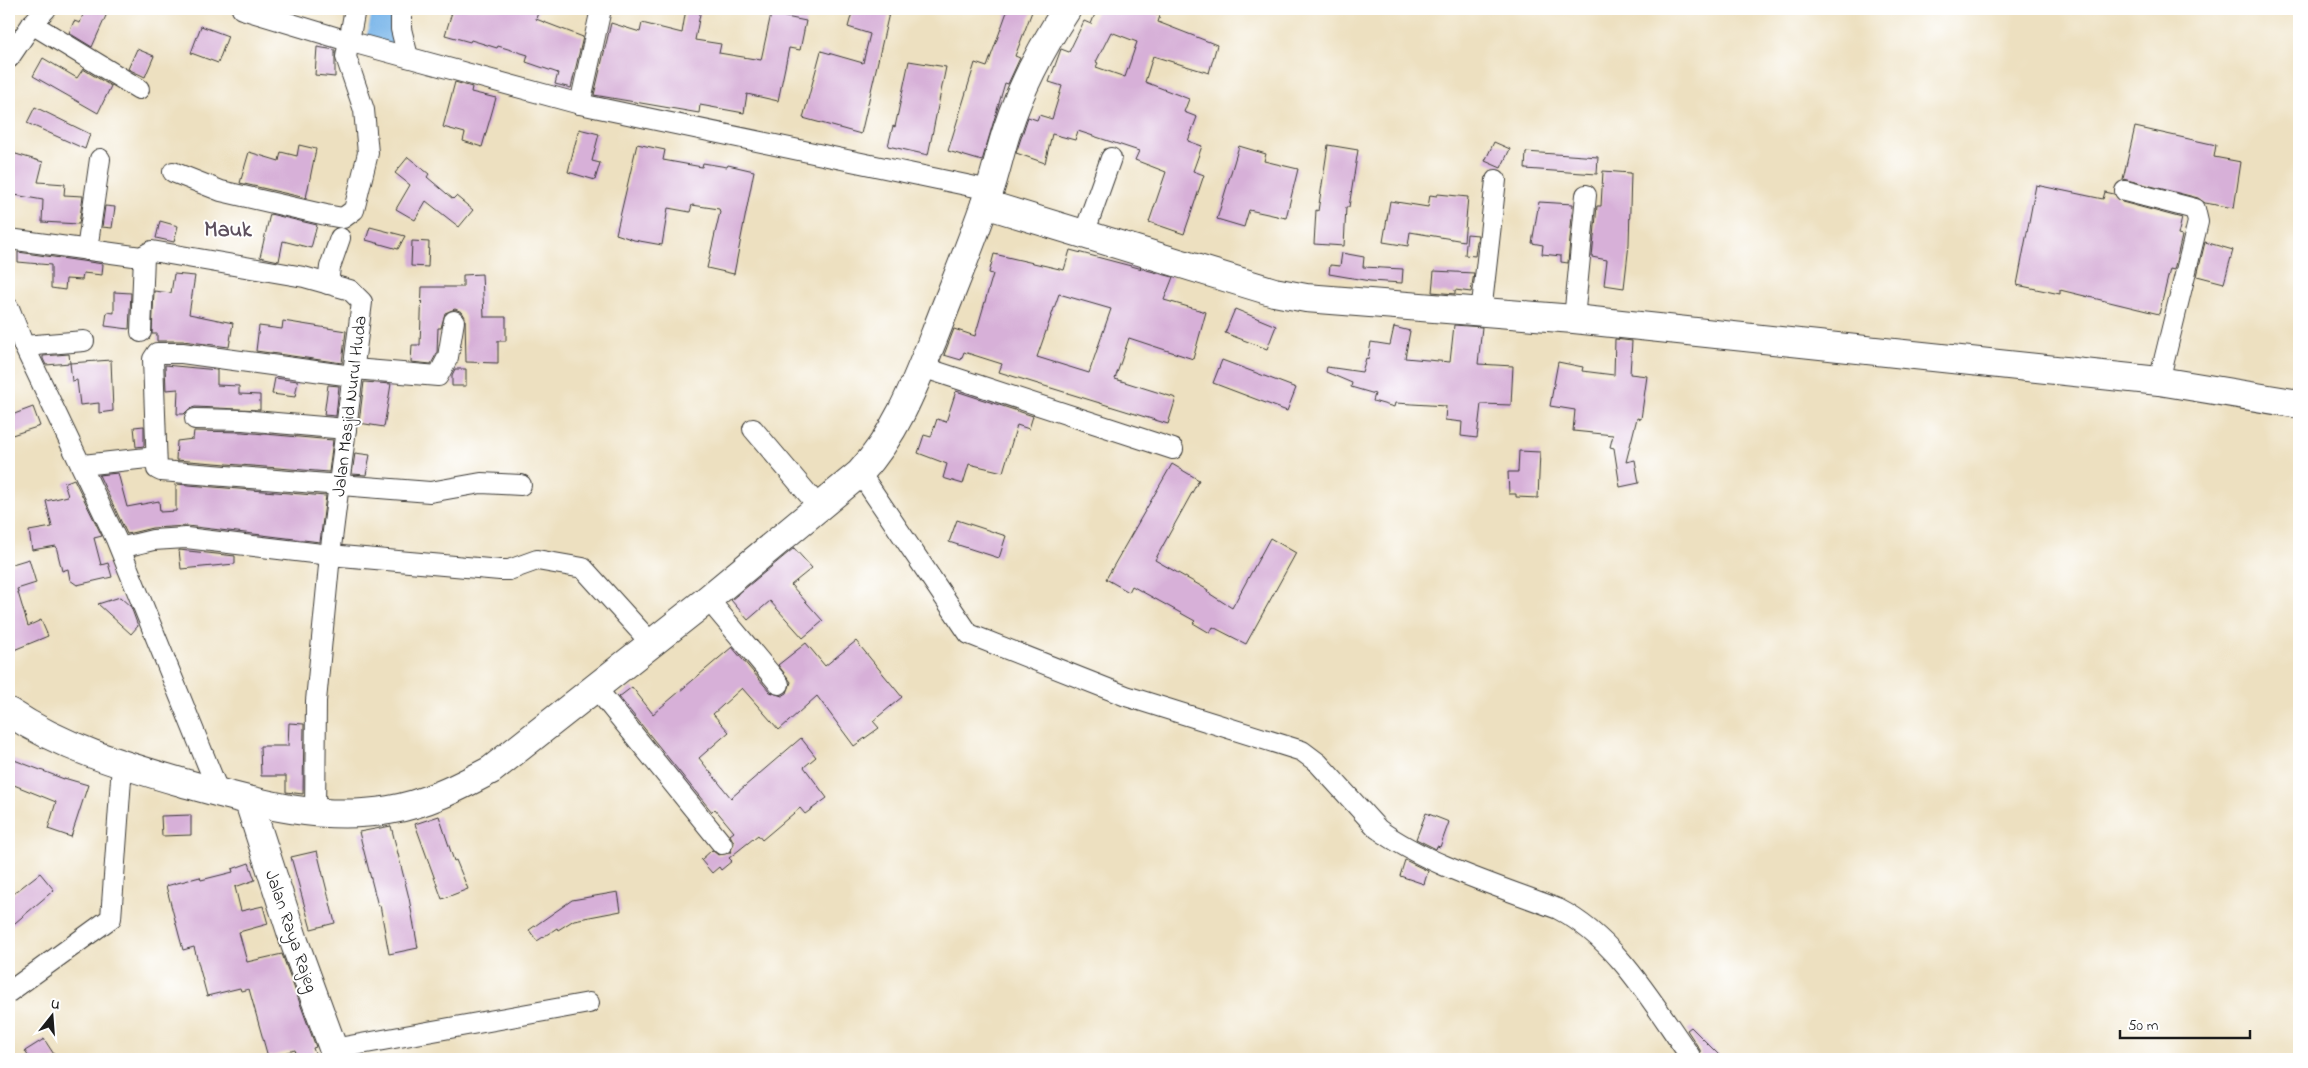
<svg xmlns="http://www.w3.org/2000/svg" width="2308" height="1068" viewBox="0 0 2308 1068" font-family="'Indie Flower',sans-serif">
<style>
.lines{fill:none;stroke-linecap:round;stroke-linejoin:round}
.river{stroke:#76b4e9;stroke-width:31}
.building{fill:#d7b0d8;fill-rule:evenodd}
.street-casing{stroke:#3b3935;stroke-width:22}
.secondary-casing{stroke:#3b3935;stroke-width:30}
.primary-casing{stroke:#3b3935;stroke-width:30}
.street{stroke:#fff;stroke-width:20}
.secondary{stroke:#fff;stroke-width:28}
.primary{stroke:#fff;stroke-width:28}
.labels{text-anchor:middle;stroke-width:4;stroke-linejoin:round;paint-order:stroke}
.street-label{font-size:18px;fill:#1c1c1c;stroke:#fff}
.district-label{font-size:22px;font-weight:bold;fill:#5d505e;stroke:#fff}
</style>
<rect width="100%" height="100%" fill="#fff"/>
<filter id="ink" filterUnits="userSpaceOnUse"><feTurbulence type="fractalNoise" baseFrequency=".02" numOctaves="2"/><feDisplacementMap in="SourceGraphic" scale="10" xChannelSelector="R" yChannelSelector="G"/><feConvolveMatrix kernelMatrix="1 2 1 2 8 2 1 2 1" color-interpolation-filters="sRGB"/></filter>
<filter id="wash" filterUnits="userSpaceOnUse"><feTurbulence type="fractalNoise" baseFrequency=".0096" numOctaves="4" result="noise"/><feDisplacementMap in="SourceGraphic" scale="20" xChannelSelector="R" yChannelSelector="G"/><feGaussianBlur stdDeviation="1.12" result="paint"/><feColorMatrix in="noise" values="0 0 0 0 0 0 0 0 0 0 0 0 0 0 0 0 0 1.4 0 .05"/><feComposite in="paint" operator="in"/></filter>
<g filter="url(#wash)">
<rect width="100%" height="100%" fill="#ede0c0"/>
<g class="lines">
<path class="river" d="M 382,38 L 389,9"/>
</g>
<g id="blocks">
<g class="building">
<path d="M 85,9 L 109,9 L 92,47 L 69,33 L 74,21 L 80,23 Z"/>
<path d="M 453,9 L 539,9 L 536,19 L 583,37 L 571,88 L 555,84 L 558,73 L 526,62 L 528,55 L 498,46 L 497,48 L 471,40 L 470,42 L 445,35 Z"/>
<path d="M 686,9 L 701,9 L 695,40 L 721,44 L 719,53 L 761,60 L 771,14 L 806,21 L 800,50 L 789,48 L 778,101 L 747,94 L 744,113 L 700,105 L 699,113 L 594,95 L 611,23 L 640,32 L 642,23 L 682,33 Z"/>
<path d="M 853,9 L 890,9 L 861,134 L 803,118 L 821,51 L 863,63 L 870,34 L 848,27 Z"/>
<path d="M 1008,9 L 1033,9 L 1015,56 L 1020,58 L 1008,84 L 1005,83 L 982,161 L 948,151 L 975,63 L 987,67 Z"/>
<path d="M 1097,9 L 1142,9 L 1160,16 L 1158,22 L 1217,45 L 1209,73 L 1153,56 L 1145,82 L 1189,99 L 1184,112 L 1197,117 L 1188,141 L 1202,146 L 1193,171 L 1204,175 L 1184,234 L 1149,222 L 1166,172 L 1135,160 L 1139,151 L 1078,131 L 1075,140 L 1052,134 L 1045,163 L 1016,153 L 1028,117 L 1037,120 L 1039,115 L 1052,119 L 1062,86 L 1049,82 L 1061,49 L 1069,52 L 1084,21 L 1091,24 ZM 1111,32 L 1137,42 L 1125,77 L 1096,67 L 1098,63 L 1096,62 Z"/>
<path d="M 201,26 L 228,36 L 218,63 L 191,53 Z"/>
<path d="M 317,47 L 335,50 L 335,77 L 315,75 Z"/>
<path d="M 137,49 L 154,56 L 145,77 L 128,69 Z"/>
<path d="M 43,58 L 77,78 L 83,69 L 111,86 L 98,113 L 33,76 Z"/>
<path d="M 909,61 L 946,67 L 928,155 L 888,146 L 893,126 L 895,127 Z"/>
<path d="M 455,82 L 472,87 L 471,92 L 496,98 L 482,147 L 463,141 L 465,133 L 443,127 Z"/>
<path d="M 35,107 L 90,134 L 85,149 L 27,123 Z"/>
<path d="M 2135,127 L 2216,145 L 2214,157 L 2241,162 L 2234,208 L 2205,203 L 2198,198 L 2123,179 Z"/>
<path d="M 579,129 L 599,134 L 592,161 L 600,163 L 595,180 L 568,172 Z"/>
<path d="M 1494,142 L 1510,149 L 1501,168 L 1485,161 Z"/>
<path d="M 637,144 L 665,150 L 663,160 L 702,167 L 703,163 L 727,167 L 728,165 L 754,171 L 734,274 L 707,268 L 720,212 L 719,209 L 692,205 L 690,212 L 668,208 L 662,245 L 634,240 L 616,234 Z"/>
<path d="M 299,145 L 316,149 L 306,198 L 240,183 L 249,152 L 279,161 L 281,152 L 297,156 Z"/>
<path d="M 1328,145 L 1358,150 L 1349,207 L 1346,207 L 1344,246 L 1314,244 L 1316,210 L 1318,211 Z"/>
<path d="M 1239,146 L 1266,154 L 1264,161 L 1298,169 L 1286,218 L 1249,210 L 1244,227 L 1217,219 Z"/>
<path d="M 9,152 L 43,162 L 38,182 L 65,184 L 64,195 L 83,196 L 79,224 L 42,222 L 43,200 L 9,194 Z"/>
<path d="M 1526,152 L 1598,157 L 1597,174 L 1525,169 Z"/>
<path d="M 408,157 L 429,174 L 427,177 L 453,199 L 456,196 L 473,210 L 459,227 L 426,201 L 415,220 L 396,209 L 410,185 L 395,173 Z"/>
<path d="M 1603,171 L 1631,173 L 1629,244 L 1624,288 L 1604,285 L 1607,260 L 1592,257 L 1597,206 L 1601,206 Z"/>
<path d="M 2036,185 L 2103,199 L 2105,192 L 2114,194 L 2122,202 L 2182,218 L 2178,235 L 2182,236 L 2174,270 L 2170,269 L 2159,314 L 2060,290 L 2060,294 L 2017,285 Z"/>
<path d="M 1438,194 L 1468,197 L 1464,241 L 1410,232 L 1408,246 L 1383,242 L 1390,201 L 1428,207 L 1430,195 L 1437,196 Z"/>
<path d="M 1539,202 L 1573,204 L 1568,263 L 1561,262 L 1561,256 L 1542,254 L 1543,245 L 1532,243 Z"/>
<path d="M 105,206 L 115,207 L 112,228 L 102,227 Z"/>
<path d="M 270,214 L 317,225 L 311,248 L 283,241 L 279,261 L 260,257 Z"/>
<path d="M 160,221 L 178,226 L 174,242 L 156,238 Z"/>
<path d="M 370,227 L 405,236 L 398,249 L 366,240 Z"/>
<path d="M 1467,234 L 1478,235 L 1475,256 L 1465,255 Z"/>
<path d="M 412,241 L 429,242 L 428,267 L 411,266 Z"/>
<path d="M 2205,242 L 2233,250 L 2224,283 L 2197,276 Z"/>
<path d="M 1070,250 L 1173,277 L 1164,300 L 1206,312 L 1193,359 L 1129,338 L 1115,379 L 1176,398 L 1168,424 L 999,372 L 1002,364 L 964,352 L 961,360 L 944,355 L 954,329 L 975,336 L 993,274 L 989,273 L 994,254 L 1064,270 ZM 1059,294 L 1111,309 L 1089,373 L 1037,357 Z"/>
<path d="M 18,252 L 103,264 L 102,275 L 83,273 L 82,280 L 66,279 L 65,290 L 51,288 L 51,265 L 18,262 Z"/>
<path d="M 1342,253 L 1364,257 L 1363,267 L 1403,269 L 1402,283 L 1370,281 L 1329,274 L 1330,265 L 1340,266 Z"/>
<path d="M 1434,271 L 1474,273 L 1471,292 L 1455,290 L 1455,294 L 1432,292 Z"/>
<path d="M 174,274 L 195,276 L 189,314 L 233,323 L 229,347 L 183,341 L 157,341 L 157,334 L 152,334 L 154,291 L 171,293 Z"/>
<path d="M 482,274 L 484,317 L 506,317 L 506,341 L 498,341 L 498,363 L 466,362 L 465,317 L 462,312 L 455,309 L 445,313 L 441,328 L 438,328 L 437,353 L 431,364 L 411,362 L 412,345 L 420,345 L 422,287 L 463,287 L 463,275 Z"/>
<path d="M 114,292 L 131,293 L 129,329 L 105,326 L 107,312 L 114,313 Z"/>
<path d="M 1235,309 L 1276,326 L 1267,349 L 1225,333 Z"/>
<path d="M 283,321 L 346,331 L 342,363 L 256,351 L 259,326 L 282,329 Z"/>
<path d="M 1454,325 L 1482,327 L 1478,364 L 1513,366 L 1511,405 L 1481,404 L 1477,438 L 1461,436 L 1462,422 L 1445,420 L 1446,406 L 1395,403 L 1394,407 L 1373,401 L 1375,394 L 1351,387 L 1352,383 L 1326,372 L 1327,367 L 1362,372 L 1366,358 L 1368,359 L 1371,342 L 1390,345 L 1394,327 L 1410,331 L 1405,358 L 1450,362 Z"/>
<path d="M 1615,339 L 1632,341 L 1630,374 L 1647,376 L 1641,419 L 1637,418 L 1626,462 L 1635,460 L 1639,483 L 1620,487 L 1614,448 L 1610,447 L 1613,435 L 1573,431 L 1575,410 L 1550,406 L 1558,362 L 1583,367 L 1582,371 L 1614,375 Z"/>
<path d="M 69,354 L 70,363 L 46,365 L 43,359 L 43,356 Z"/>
<path d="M 111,360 L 113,411 L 99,413 L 99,403 L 80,405 L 77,380 L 72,381 L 70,363 Z"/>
<path d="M 1222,360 L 1296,388 L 1287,411 L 1213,383 Z"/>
<path d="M 165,365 L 217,370 L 217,385 L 239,386 L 239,394 L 260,395 L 260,410 L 195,407 L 189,409 L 184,414 L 177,414 L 178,389 L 166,390 Z"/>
<path d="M 455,369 L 466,369 L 466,386 L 452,386 L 452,375 Z"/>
<path d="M 275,378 L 298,381 L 295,397 L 272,394 Z"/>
<path d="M 364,382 L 391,384 L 384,427 L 359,423 Z"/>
<path d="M 328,385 L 339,386 L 336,416 L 324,415 Z"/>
<path d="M 956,391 L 1033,416 L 1029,429 L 1017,425 L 1003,472 L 969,464 L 963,484 L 943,478 L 947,464 L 918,453 L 924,435 L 931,437 L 937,419 L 946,422 Z"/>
<path d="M 33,407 L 40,426 L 9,436 L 9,416 Z"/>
<path d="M 144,426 L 144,446 L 136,447 L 134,427 Z"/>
<path d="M 194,431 L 242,432 L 333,440 L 329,472 L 176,460 L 177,441 L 193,439 Z"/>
<path d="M 1519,451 L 1540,452 L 1538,498 L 1516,497 L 1516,494 L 1509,494 L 1508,472 L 1518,472 Z"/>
<path d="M 355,453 L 370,455 L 366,475 L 352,474 Z"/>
<path d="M 1172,464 L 1199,480 L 1155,560 L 1208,590 L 1207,592 L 1232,608 L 1270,538 L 1296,553 L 1246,644 L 1213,627 L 1210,633 L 1193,623 L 1195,621 L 1132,586 L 1129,592 L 1106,579 Z"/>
<path d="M 118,473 L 127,507 L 159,501 L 160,512 L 176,511 L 176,484 L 326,496 L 320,542 L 187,526 L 152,528 L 127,534 L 99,475 Z"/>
<path d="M 74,479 L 102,536 L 94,538 L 101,565 L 108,563 L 112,577 L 77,585 L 70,580 L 68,569 L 62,571 L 56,546 L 32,550 L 29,531 L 52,527 L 46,501 L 68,496 L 64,483 Z"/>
<path d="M 957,520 L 1006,536 L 999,558 L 949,542 Z"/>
<path d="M 794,548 L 812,568 L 791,585 L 823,621 L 803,638 L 770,601 L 748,620 L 731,600 Z"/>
<path d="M 179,550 L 235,556 L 235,564 L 181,569 Z"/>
<path d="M 29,559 L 36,583 L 17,589 L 28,626 L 41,620 L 48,636 L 9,652 L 9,565 Z"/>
<path d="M 120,597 L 131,607 L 138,626 L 131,634 L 98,604 Z"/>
<path d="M 856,641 L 902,697 L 873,721 L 879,728 L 854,746 L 817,696 L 779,730 L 742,688 L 713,714 L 729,732 L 699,758 L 731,798 L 801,738 L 816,757 L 804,767 L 827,798 L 805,814 L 800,808 L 762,840 L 758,835 L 729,858 L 732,861 L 721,870 L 719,867 L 712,873 L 701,860 L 712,850 L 718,855 L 730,853 L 734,843 L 730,835 L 734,832 L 715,809 L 712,812 L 619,697 L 632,687 L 653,714 L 732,647 L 770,692 L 782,696 L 787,693 L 791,682 L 778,665 L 806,643 L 825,666 Z"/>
<path d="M 289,723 L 304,724 L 303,794 L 286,792 L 286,776 L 261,776 L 260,746 L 288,746 Z"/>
<path d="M 9,758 L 64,779 L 64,778 L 88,785 L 71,837 L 48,829 L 56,802 L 9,783 Z"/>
<path d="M 1426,813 L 1449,822 L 1440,847 L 1437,846 L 1436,849 L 1416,839 Z"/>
<path d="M 191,815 L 191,835 L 162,836 L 161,816 Z"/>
<path d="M 439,816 L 454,861 L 456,860 L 468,889 L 442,899 L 415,824 Z"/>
<path d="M 391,826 L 409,898 L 418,948 L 389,954 L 380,905 L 378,906 L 359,832 Z"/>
<path d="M 317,851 L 335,923 L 311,929 L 291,857 Z"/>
<path d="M 1405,860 L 1428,871 L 1424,884 L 1400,876 Z"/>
<path d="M 249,863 L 255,880 L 235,887 L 241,911 L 263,906 L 268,924 L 239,932 L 247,962 L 282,954 L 316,1047 L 313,1048 L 317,1059 L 298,1059 L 295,1050 L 268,1057 L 249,989 L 241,991 L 240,988 L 207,996 L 194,947 L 183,950 L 166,886 L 200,877 L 201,880 L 233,872 L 232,869 Z"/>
<path d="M 40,873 L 54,890 L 9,928 L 9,897 Z"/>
<path d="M 618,892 L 621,911 L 574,920 L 558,930 L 557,928 L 537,941 L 529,930 L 572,900 Z"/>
<path d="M 1691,1027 L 1723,1059 L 1701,1059 L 1700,1050 L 1687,1030 Z"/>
<path d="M 44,1039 L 57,1059 L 30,1059 L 25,1051 Z"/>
</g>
</g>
</g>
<g filter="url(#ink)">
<use href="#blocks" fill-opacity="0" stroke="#3b3935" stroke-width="1"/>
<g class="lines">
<defs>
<g id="street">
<path d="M 242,9 L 348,41 L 580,104 L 990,190"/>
<path d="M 401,9 L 401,29 L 408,57"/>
<path d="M 32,24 L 139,89"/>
<path d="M 9,58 L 32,24 L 46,9"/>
<path d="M 580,104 L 601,9"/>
<path d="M 173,172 L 221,191 L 326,215 L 343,218 L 354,210 L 368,153 L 364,110 L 346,57 L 355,9"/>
<path d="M 2125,191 L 2195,209 L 2198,222 L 2159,381"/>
<path d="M 1084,234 L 1111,158"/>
<path d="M 9,239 L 141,257 L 152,251 L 304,277 L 350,290 L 362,302 L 330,555 L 316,701 L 315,814"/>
<path d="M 87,250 L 100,159"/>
<path d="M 328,284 L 330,267 L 340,238"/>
<path d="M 9,308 L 24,346 L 116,539 L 219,793"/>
<path d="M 1481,313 L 1496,180"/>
<path d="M 1574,319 L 1586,195"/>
<path d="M 141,332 L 144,256"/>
<path d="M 24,346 L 84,341"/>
<path d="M 922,367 L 1173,449"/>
<path d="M 354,369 L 438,376 L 448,357 L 454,321"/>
<path d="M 352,376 L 182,353 L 157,353 L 153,359 L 157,469 L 161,471 L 430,492 L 481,483 L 521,485"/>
<path d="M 195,419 L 243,420 L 346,429"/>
<path d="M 753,429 L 819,507"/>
<path d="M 83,465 L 156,457"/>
<path d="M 860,473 L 969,634 L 1126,696 L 1302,751 L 1318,763 L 1378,829 C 1427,865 1501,887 1558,909 C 1617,939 1653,1004 1690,1056"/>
<path d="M 120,548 L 153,540 L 186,538 L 330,555 L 500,570 L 509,570 L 537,560 L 583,568 L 651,643"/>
<path d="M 708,599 L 779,684"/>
<path d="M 596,688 L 722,844"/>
<path d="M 9,992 L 111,918 L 122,765"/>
<path d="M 333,1049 L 589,1003"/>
</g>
<path id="secondary" d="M 249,802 L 295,944 L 337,1059"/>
<g id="primary">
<path d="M 985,204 L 1274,292 L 1306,298 L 1574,319 L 2159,381 L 2299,404"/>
<path d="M 9,712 C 63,748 122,765 184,783 C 253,802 317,822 389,810 C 426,804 459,787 491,770 L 708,599 L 860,473 C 897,433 915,384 935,334 C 953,287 973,240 989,192 C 996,172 1000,151 1007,130 C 1021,86 1042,47 1067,9"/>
</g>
</defs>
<use href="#street" class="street-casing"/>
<use href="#secondary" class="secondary-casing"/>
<use href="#primary" class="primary-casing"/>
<use href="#street" class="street"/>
<use href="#secondary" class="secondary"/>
<use href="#primary" class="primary"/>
</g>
</g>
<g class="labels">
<g class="street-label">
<text transform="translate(349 406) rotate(-83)" y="6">Jalan Masjid Nurul Huda</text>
<text transform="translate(292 931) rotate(71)" y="6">Jalan Raya Rajeg</text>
</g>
<g class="district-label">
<text x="228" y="236">Mauk</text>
</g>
</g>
<rect width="2308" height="1068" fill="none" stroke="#fff" stroke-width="30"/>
<g transform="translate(52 1016) rotate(17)" stroke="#ffffff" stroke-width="4" paint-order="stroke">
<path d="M0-4L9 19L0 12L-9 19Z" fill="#1c1c1c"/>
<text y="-8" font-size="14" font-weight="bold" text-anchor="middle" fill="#1c1c1c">U</text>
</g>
<path d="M2120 1030v8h130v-8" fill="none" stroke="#1c1c1c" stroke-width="2.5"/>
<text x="2128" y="1030" font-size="15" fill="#1c1c1c" stroke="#ffffff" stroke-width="4" paint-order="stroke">50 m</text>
</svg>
